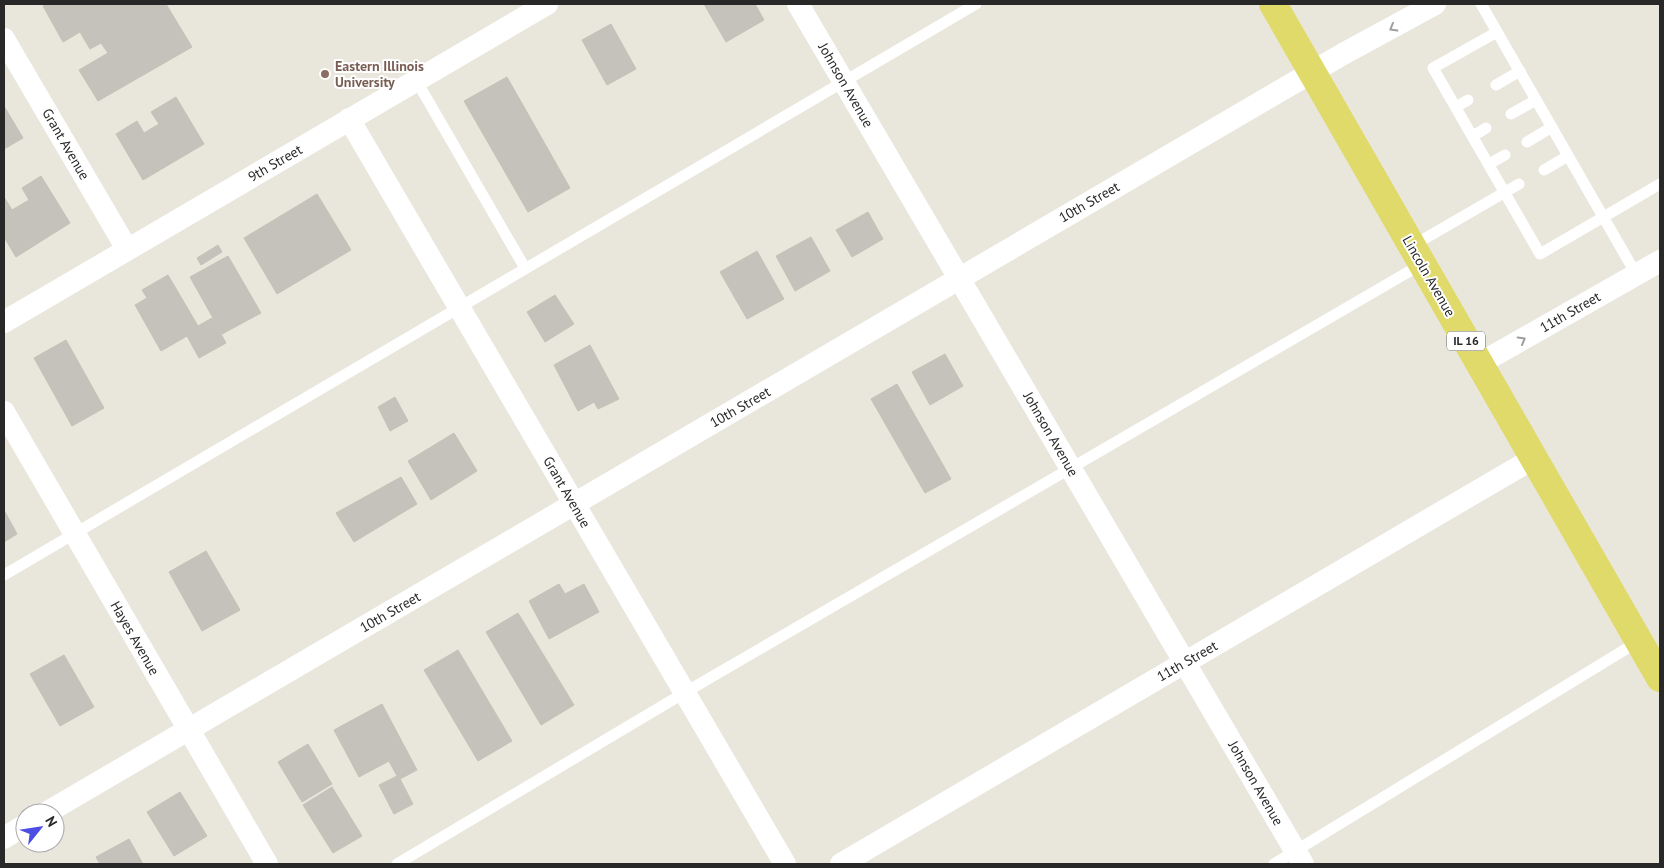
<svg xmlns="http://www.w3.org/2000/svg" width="1664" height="868" viewBox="0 0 1664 868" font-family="'PT Sans',sans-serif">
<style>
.building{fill:#c5c2bb;stroke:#c4c2b6}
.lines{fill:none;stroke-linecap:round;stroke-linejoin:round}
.service{stroke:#fff;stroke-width:11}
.minor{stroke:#fff;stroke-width:22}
.primary{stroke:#e0da6a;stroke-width:28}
.oneway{stroke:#9e9e9e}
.education-dot{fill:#8d6e63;stroke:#fff;stroke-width:2}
.labels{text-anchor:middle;stroke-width:4;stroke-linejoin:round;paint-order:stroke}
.shield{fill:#fff;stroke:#686868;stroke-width:1}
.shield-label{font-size:12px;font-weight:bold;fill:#282828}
.education-label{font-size:14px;font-weight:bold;fill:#785e54;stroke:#fff;text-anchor:start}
.street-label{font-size:14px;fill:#282828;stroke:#fff}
</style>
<rect width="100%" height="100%" fill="#e9e6dc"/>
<g class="building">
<path d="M 46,4 L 166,4 L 192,47 L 98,101 L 79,70 L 108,53 L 101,43 L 90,49 L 80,32 L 63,42 L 43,6 Z"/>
<path d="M 704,4 L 755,4 L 764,20 L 726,42 Z"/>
<path d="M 611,24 L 636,69 L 607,85 L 582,40 Z"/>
<path d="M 507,77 L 570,188 L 528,212 L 464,101 Z"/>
<path d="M 176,97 L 204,144 L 143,180 L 116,134 L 137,121 L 144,133 L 159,124 L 151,112 Z"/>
<path d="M 4,106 L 23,138 L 4,149 Z"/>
<path d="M 41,176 L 70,223 L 16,257 L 4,237 L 4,197 L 12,210 L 29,200 L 22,188 Z"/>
<path d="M 317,194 L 351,250 L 277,294 L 244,238 Z"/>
<path d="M 868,212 L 883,239 L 852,257 L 836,230 Z"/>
<path d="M 811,237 L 830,271 L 795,291 L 776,256 Z"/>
<path d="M 218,245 L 222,252 L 201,265 L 197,258 Z"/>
<path d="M 757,251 L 784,299 L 747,319 L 720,272 Z"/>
<path d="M 228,256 L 261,313 L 222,334 L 190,277 Z"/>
<path d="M 168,275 L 198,326 L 212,318 L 226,343 L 199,358 L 187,336 L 161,351 L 135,305 L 147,298 L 142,290 Z"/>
<path d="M 555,295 L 574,324 L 545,342 L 527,312 Z"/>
<path d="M 66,340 L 104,408 L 72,426 L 34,358 Z"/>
<path d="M 590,345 L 619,399 L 598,409 L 594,402 L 578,411 L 554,365 Z"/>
<path d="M 945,354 L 963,386 L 930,405 L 912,372 Z"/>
<path d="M 897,384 L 951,479 L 925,493 L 871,399 Z"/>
<path d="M 395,397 L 408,421 L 390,431 L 378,407 Z"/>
<path d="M 454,433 L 477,471 L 431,500 L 408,461 Z"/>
<path d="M 401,477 L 417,504 L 354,542 L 336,513 Z"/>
<path d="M 4,510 L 17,534 L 4,542 Z"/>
<path d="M 206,551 L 240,610 L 202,631 L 169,572 Z"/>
<path d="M 559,584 L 565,594 L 584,584 L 599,612 L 549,639 L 529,601 Z"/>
<path d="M 518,613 L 574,705 L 541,725 L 486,632 Z"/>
<path d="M 458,650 L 512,741 L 478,761 L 424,670 Z"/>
<path d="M 64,655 L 94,707 L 60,726 L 30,674 Z"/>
<path d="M 382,704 L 417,770 L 400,779 L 413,804 L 394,814 L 379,785 L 397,776 L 389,761 L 359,777 L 334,730 Z"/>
<path d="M 308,744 L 332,784 L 302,802 L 278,762 Z"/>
<path d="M 332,787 L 362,836 L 333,853 L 303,805 Z"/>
<path d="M 180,792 L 207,836 L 174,856 L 147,812 Z"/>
<path d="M 129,839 L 143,864 L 100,864 L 96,857 Z"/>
</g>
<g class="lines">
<g class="service">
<path d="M 1481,4 L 1636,274"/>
<path d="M 1497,32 L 1433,68 L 1540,254 L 1660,184"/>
<path d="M 416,80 L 525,268"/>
<path d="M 1496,85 L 1520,71"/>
<path d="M 1456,107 L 1468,100"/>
<path d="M 1511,114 L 1536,100"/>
<path d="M 1473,136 L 1486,128"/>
<path d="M 1527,142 L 1552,127"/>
<path d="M 1489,164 L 1505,155"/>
<path d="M 1544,170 L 1568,156"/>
<path d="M 1412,246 L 1519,184"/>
<path d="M 4,575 L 976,4"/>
<path d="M 397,864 L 684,693 L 1422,264"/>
<path d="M 1274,864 L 1639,641"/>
</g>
<g class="minor">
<path d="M 798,4 L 1303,864"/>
<path d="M 4,39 L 127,249"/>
<path d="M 349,119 L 785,864"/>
<path d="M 4,322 L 547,4"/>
<path d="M 1479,364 L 1660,261"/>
<path d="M 4,412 L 267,864"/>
<path d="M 46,813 L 1343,54 L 1435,4"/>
<path d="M 4,838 L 25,825"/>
<path d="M 841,864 L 1534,458"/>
</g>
<path class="primary" d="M 1273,4 L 1660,678"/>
</g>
<defs><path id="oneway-chevron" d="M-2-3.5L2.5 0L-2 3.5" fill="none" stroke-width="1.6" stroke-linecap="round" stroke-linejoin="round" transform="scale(1.25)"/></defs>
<g class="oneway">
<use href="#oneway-chevron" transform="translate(1393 28) rotate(150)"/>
<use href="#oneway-chevron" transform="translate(1522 340) rotate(-30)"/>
</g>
<circle class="education-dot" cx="325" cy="74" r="5"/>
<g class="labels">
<rect class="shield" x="1447" y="331.5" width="38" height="19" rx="4"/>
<g class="shield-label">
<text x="1466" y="345">IL 16</text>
</g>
<g class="education-label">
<text x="335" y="71">Eastern Illinois<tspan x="335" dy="16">University</tspan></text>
</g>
<g class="street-label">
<text transform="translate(846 85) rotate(60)" y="5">Johnson Avenue</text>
<text transform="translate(66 144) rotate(60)" y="5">Grant Avenue</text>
<text transform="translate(275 163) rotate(-30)" y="5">9th Street</text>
<text transform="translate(1089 202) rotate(-30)" y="5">10th Street</text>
<text transform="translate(1429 276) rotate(60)" y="5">Lincoln Avenue</text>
<text transform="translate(1570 312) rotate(-30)" y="5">11th Street</text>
<text transform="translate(740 407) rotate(-30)" y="5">10th Street</text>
<text transform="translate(1051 434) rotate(60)" y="5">Johnson Avenue</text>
<text transform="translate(567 492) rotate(60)" y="5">Grant Avenue</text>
<text transform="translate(390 612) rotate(-30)" y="5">10th Street</text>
<text transform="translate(135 638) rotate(60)" y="5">Hayes Avenue</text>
<text transform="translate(1187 661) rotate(-30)" y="5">11th Street</text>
<text transform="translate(1256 783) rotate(60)" y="5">Johnson Avenue</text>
</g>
</g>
<rect width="1664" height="868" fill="none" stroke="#282828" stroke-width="10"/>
<g transform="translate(40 828) rotate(60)"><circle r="24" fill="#ffffff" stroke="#a9a9a9"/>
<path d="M0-4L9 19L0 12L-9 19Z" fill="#4d4ee4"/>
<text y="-8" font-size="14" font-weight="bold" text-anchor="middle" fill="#282828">N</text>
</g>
</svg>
